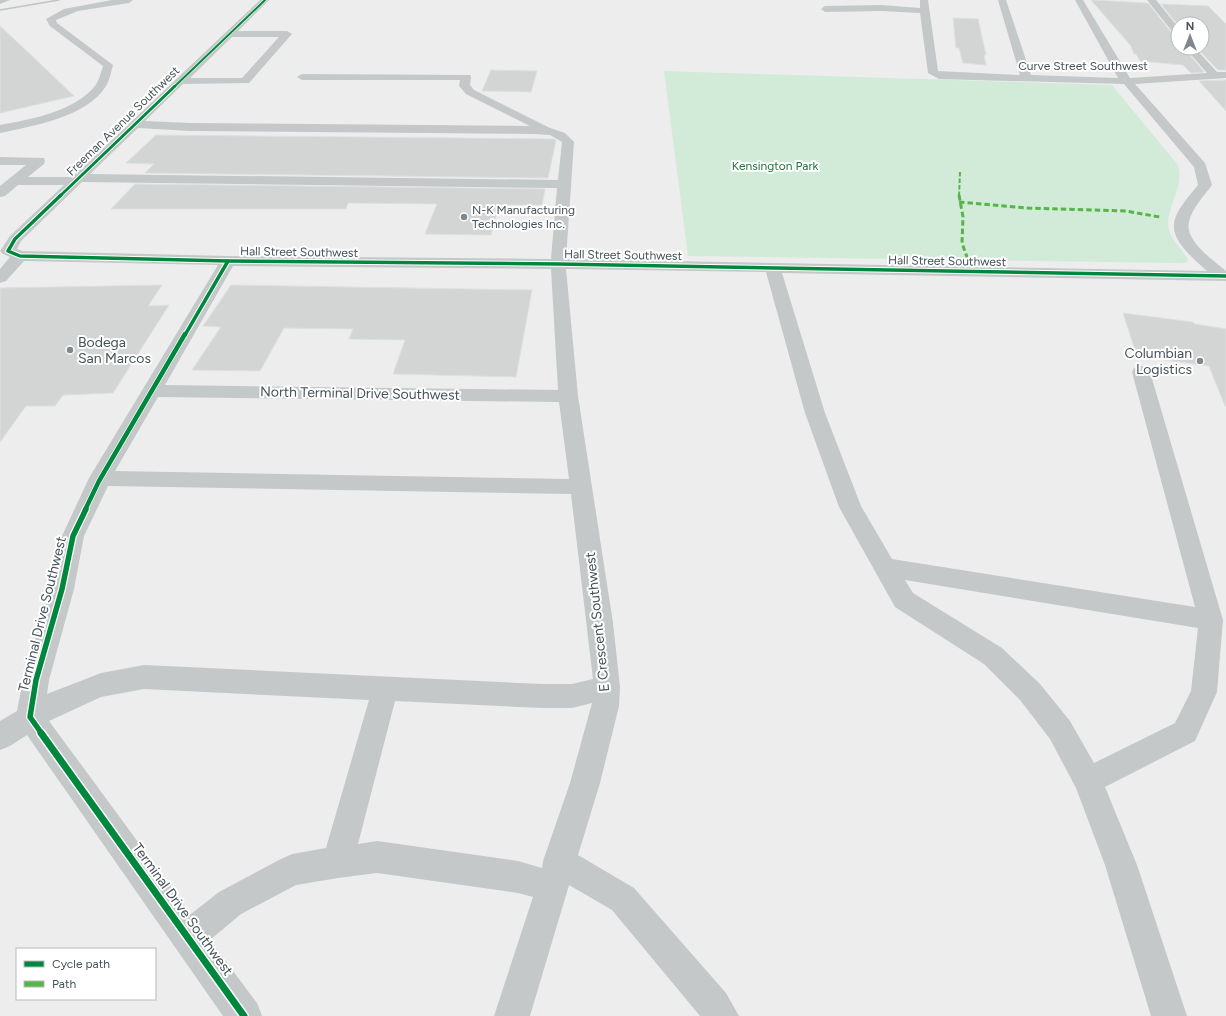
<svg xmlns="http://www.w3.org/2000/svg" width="1226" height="1016" viewBox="0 0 1226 1016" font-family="Figtree,sans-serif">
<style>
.green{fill:#d2ebd8}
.building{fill:#d3d5d5;stroke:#dedfe0}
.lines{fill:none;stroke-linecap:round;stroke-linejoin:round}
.minor{fill:#c4c8c9;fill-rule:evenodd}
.rail{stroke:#c0c2c4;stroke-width:1.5}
.quiet-far1{stroke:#57b448;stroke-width:2;stroke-dasharray:4.5 2;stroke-linecap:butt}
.quiet{stroke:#57b448;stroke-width:3;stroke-dasharray:5.5 3;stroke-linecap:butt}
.cycleway-far5-casing{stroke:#fff;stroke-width:3}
.cycleway-far4-casing{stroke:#fff;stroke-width:4.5}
.cycleway-far3-casing{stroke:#fff;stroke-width:5.5}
.cycleway-far2-casing{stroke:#fff;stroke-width:6}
.cycleway-far1-casing{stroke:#fff;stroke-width:8}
.cycleway-casing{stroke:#fff;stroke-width:10}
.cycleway-far5{stroke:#00873e;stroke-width:2}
.cycleway-far4{stroke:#00873e;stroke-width:3}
.cycleway-far3{stroke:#00873e;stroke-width:3.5}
.cycleway-far2{stroke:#00873e;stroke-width:4.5}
.cycleway-far1{stroke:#00873e;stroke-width:5.5}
.cycleway{stroke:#00873e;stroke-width:7}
.poi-dot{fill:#80888c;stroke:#fff;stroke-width:1.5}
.labels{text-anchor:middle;stroke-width:4;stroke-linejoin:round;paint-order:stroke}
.far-street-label{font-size:12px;fill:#455258;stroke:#fff}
.far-park-label{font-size:12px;fill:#1c7339;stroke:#fff}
.far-poi-label{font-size:12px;fill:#455258;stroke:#fff;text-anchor:start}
.poi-label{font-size:14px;fill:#455258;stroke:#fff;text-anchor:start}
.street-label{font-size:14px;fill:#455258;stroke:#fff}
</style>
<rect width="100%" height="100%" fill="#ededed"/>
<path class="green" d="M 664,71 L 1112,85 L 1178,165 C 1185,189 1164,209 1169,229 C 1171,241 1183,249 1188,260 L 1186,263 L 1177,263 L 688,256 Z"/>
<g class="building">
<path d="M 1091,0 L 1148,3 L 1174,36 L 1178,37 L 1178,48 L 1184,48 L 1204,72 L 1191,73 L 1183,65 L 1140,61 L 1136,54 L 1134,54 L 1131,46 Z"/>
<path d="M 1161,4 L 1208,6 L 1226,24 L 1226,70 L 1218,70 L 1197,48 L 1202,48 L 1202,24 L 1178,25 Z"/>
<path d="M 953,18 L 978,19 L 986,55 L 984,55 L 986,65 L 963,63 L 959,48 L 956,48 Z"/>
<path d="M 0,26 L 31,55 L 74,96 L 0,113 Z"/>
<path d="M 491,70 L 537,71 L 531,92 L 482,91 Z"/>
<path d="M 1226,80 L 1226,111 L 1199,81 Z"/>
<path d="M 156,135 L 554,139 L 556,140 L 548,178 L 145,173 L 154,164 L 126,163 Z"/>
<path d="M 135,184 L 545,189 L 542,205 L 499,205 L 491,235 L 425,234 L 437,204 L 348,203 L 346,209 L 111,209 Z"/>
<path d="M 162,285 L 148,306 L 169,305 L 113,393 L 63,395 L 55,406 L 26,406 L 0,442 L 0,288 Z"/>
<path d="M 231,285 L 532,290 L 516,377 L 393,374 L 405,340 L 349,339 L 353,329 L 284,328 L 260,371 L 192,370 L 221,327 L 203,326 Z"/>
<path d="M 1123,313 L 1192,322 L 1195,324 L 1226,329 L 1226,406 L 1225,406 L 1209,366 L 1137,356 Z"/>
</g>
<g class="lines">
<g class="minor">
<path d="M 0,0 L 10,0 L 0,4 Z"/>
<path d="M 112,0 L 133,0 L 129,3 L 78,11 L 56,20 L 57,23 L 113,65 C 111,72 110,79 106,86 C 87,117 33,126 0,133 L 0,125 C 32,119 73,112 95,86 C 99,81 101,72 103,66 L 50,26 L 46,19 L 64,9 Z"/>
<path d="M 260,0 L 269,0 L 238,31 L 287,31 L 292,34 L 249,83 L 183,84 L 145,121 L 190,123 L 530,126 L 466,94 L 459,86 L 460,80 L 302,80 L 297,77 L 302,74 L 470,75 L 471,77 L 470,85 L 474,90 L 550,128 L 565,133 L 574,142 L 566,259 L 1207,271 C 1195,260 1172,242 1174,224 C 1175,211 1190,195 1198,185 L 1194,167 L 1124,84 L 939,79 L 928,73 L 920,13 L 881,11 L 825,12 L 821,9 L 825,6 L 881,5 L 920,8 L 920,0 L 928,0 L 938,71 L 1020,75 L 998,0 L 1006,0 L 1031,75 L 1118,78 L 1075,0 L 1083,0 L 1130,78 L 1207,73 L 1185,48 L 1195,48 L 1217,72 L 1226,72 L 1226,78 L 1135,84 L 1205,163 L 1212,185 C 1204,196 1192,208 1189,222 C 1184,240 1214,261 1226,271 L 1226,281 L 782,273 L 825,413 L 861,506 L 892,559 L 1195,607 L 1132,372 L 1134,368 L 1141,366 L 1148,368 L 1150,372 L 1223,620 L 1217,692 L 1195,741 L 1105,787 L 1137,865 L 1187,1016 L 1151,1016 L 1105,865 L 1076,788 L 1050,739 L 1020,700 L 984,664 L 895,607 L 839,507 L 805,413 L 766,272 L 566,269 L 578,396 L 613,623 L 620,687 L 619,706 L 600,783 L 578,855 L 634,888 L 726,993 L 739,1016 L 700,1016 L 612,910 L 569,885 L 530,1016 L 494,1016 L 533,897 L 518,893 L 377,873 L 338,878 L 296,885 L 241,914 L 210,940 L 257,1003 L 262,1016 L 223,1016 L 27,735 L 10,746 L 0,750 L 0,721 L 17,711 L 23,680 L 50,589 L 62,536 L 89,478 L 218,265 L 24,261 L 6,281 L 0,283 L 0,269 L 10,257 L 3,254 L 0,251 L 10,236 L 64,185 L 18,185 L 5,196 L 0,197 L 0,186 L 26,165 L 0,165 L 0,157 L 44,158 L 45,161 L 44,164 L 28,177 L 72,177 L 128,125 L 129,121 L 132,121 ZM 232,37 L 279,37 L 242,78 L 190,78 ZM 138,128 L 190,131 L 534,134 L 550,135 L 562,142 L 558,180 L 90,174 ZM 82,182 L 557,188 L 551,259 L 228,256 L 22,251 L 17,249 L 21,241 ZM 233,266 L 551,269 L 558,390 L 165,385 ZM 158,397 L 559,402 L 569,479 L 115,471 ZM 108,486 L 571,494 L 593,679 L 572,684 L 542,684 L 144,665 L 101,673 L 47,694 L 49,680 L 74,589 L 84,536 ZM 905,580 L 1198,628 L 1191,691 L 1175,723 L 1094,763 L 1070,721 L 1040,684 L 1002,648 L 913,593 ZM 144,689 L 369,700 L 326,848 L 292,854 L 281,859 L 219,892 L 191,914 L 49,721 L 101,697 ZM 395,701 L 542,708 L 572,708 L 592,703 L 570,783 L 543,861 L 542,868 L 518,861 L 377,841 L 358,844 Z"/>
<path d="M 1147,0 L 1156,0 L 1178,27 L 1178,36 L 1175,35 Z"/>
</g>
<path class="rail" d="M 0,10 L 59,0"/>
<path class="quiet-far1" d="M 959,196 L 960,172"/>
<g class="quiet">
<path d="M 959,195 L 963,217 L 962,243 L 972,271"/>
<path d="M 959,202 L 1028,208 L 1126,211 L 1160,217"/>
</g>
<defs>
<path id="cycleway-far5" d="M 174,87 L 265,0"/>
<path id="cycleway-far4" d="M 60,196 L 175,86"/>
<g id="cycleway-far3">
<path d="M 61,195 L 15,239 L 8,251 L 20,256 L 228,261 L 558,264 L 1226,276"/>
<path d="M 185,335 L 228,261"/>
</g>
<path id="cycleway-far2" d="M 85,510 L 99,481 L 185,334"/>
<path id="cycleway-far1" d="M 42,734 L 30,717 L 36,680 L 62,589 L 73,536 L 86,509"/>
<path id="cycleway" d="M 41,733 L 244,1016"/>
</defs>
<use href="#cycleway-far5" class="cycleway-far5-casing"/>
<use href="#cycleway-far4" class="cycleway-far4-casing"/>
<use href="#cycleway-far3" class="cycleway-far3-casing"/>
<use href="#cycleway-far2" class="cycleway-far2-casing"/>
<use href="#cycleway-far1" class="cycleway-far1-casing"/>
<use href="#cycleway" class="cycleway-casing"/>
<use href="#cycleway-far5" class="cycleway-far5"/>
<use href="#cycleway-far4" class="cycleway-far4"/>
<use href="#cycleway-far3" class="cycleway-far3"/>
<use href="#cycleway-far2" class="cycleway-far2"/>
<use href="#cycleway-far1" class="cycleway-far1"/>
<use href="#cycleway" class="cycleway"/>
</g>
<g class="poi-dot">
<circle cx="464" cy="217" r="4"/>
<circle cx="70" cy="350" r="4"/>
<circle cx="1200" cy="361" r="4"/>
</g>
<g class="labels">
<g class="far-street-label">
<text x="1083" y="70">Curve Street Southwest</text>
<text transform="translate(123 121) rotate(-44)" y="4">Freeman Avenue Southwest</text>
<text transform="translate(299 252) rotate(1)" y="4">Hall Street Southwest</text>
<text transform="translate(623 255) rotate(1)" y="4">Hall Street Southwest</text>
<text transform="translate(947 261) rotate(1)" y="4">Hall Street Southwest</text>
</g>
<g class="far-park-label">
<text x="775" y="170">Kensington Park</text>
</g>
<g class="far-poi-label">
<text x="472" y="214">N-K Manufacturing<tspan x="472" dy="14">Technologies Inc.</tspan></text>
</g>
<g class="poi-label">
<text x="78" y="347">Bodega<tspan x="78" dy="16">San Marcos</tspan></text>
<text x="1192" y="358" text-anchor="end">Columbian<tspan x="1192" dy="16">Logistics</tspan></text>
</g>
<g class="street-label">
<text transform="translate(360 393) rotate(1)" y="5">North Terminal Drive Southwest</text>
<text transform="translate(42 614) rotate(-76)" y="5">Terminal Drive Southwest</text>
<text transform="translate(597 622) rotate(-96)" y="5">E Crescent Southwest</text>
<text transform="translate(183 909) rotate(54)" y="5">Terminal Drive Southwest</text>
</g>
</g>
<rect x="16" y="948" width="140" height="52" fill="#ffffff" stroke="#b5babc"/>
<rect x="24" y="961" width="20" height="6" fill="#00873e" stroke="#b5babc"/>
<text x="52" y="968" font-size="12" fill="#455258">Cycle path</text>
<rect x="24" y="981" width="20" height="6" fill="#57b448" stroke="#b5babc"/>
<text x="52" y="988" font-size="12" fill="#455258">Path</text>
<g transform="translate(1190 36)"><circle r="19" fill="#ffffff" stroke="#b5babc"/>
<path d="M0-3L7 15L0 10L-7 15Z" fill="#80888c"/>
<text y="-6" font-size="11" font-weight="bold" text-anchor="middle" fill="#455258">N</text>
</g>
</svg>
